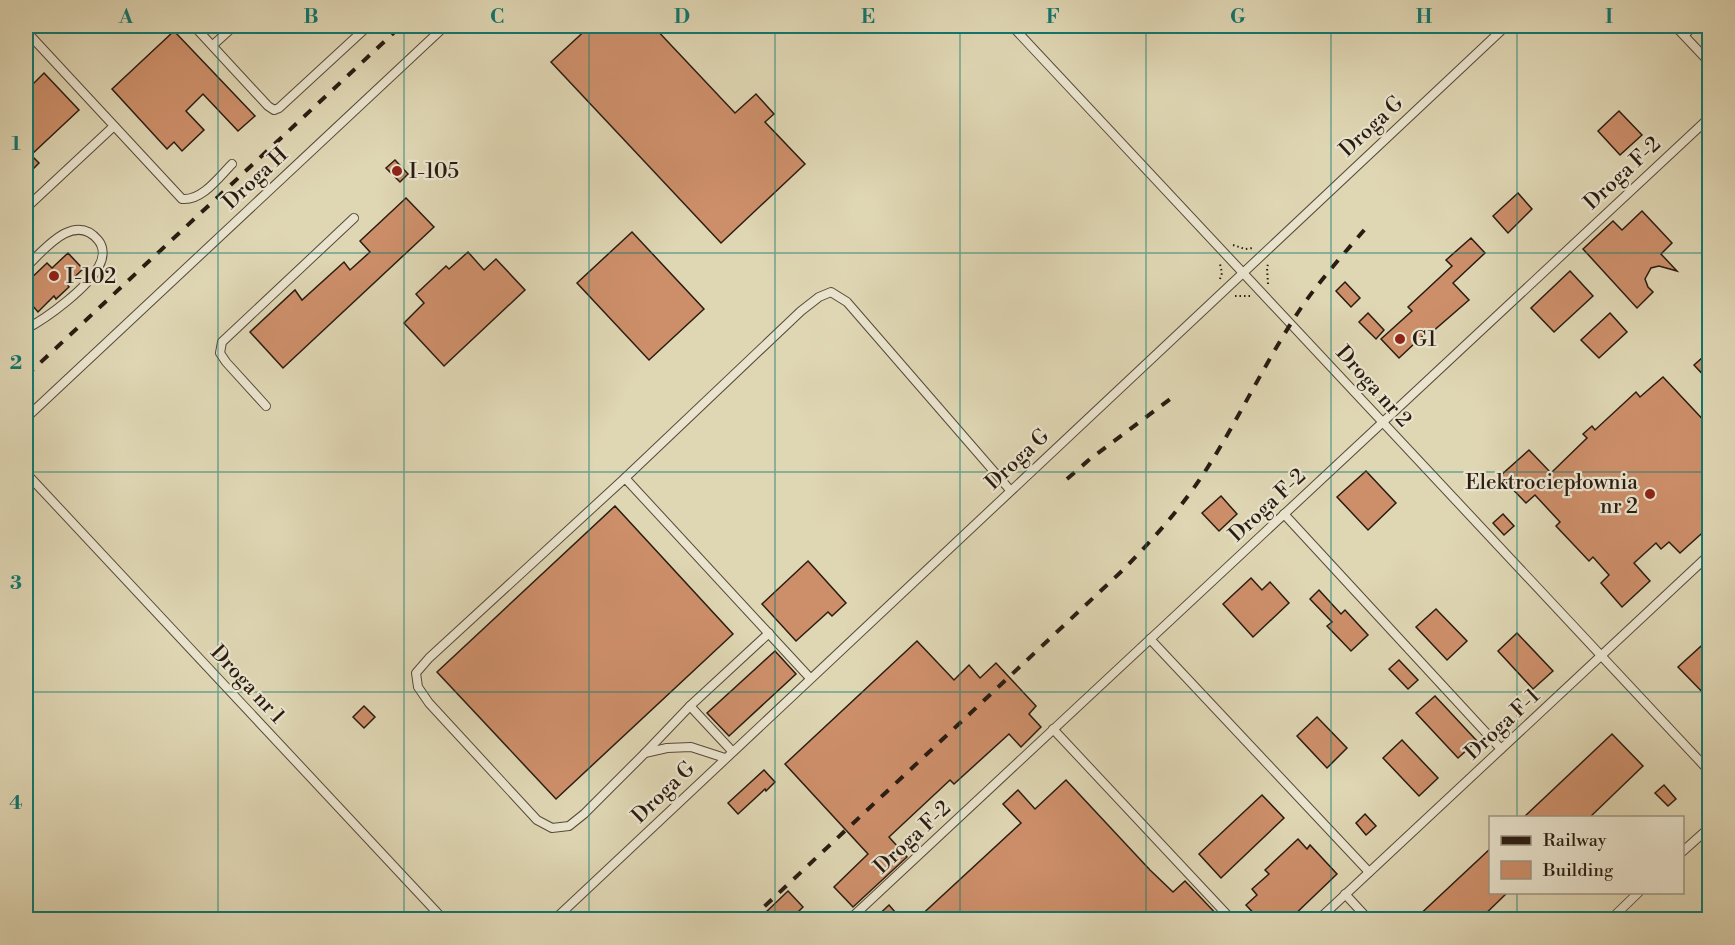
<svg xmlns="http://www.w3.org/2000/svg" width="1735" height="945" viewBox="0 0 1735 945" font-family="'Libre Bodoni',serif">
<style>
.building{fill:#cd8f6a;stroke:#2a1c12;stroke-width:1.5}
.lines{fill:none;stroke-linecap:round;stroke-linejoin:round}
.service-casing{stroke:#574a3a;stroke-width:10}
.path{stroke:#2a1c12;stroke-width:2;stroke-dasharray:1.5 3;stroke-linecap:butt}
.service{stroke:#eae4ce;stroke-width:8}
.rail{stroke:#2a1c12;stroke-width:4;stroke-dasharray:10 10;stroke-linecap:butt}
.grid{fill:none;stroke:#0f766e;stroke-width:1.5;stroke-opacity:0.55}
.poi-dot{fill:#8f2418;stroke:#eae4ce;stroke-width:2}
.labels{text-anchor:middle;stroke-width:4.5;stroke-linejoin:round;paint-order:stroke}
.street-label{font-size:21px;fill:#2a1c12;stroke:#eae4ce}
.poi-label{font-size:21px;fill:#2a1c12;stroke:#eae4ce;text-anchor:start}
.neatline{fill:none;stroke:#0f766e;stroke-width:2}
.grid-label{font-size:20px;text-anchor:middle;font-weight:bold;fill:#0f766e}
</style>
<rect width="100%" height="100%" fill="#dfd6b3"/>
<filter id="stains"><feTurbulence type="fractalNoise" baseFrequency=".00333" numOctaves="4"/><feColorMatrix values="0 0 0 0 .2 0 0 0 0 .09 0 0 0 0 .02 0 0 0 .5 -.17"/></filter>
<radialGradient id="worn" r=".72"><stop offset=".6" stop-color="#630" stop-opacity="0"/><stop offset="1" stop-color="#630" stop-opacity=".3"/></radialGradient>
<g class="building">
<path d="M 590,26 L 653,26 L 735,113 L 756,94 L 774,114 L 765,122 L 805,164 L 721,243 L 551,62 Z"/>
<path d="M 174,31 L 255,116 L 238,131 L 203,94 L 186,111 L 204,130 L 182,151 L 174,142 L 167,149 L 112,89 Z"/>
<path d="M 44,73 L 79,110 L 31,155 L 39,163 L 26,176 L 26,91 Z"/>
<path d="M 1619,111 L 1642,135 L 1620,155 L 1598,131 Z"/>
<path d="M 395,160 L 408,174 L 400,182 L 386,168 Z"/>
<path d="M 1518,193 L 1532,209 L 1508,233 L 1493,216 Z"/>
<path d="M 406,198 L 434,227 L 283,368 L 250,332 L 295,290 L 302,300 L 344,262 L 350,270 L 370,252 L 360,241 Z"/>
<path d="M 1642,211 L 1672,243 L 1661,254 L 1677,271 L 1659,266 L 1651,268 L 1645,279 L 1648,287 L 1653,292 L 1637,308 L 1583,249 L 1613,221 L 1622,230 Z"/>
<path d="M 632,232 L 704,309 L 649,360 L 577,283 Z"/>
<path d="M 1471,238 L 1485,253 L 1453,283 L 1469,300 L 1432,332 L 1429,330 L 1399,358 L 1381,339 L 1412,311 L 1408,307 L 1452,266 L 1446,260 Z"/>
<path d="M 468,252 L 484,270 L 496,259 L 525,290 L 444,366 L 404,323 L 424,303 L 416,294 L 446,266 L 449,269 Z"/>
<path d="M 68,253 L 83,269 L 67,284 L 69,287 L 56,299 L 54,296 L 38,312 L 26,298 L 26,283 L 47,263 L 52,268 Z"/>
<path d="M 1570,271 L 1593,296 L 1554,332 L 1531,308 Z"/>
<path d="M 1345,282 L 1360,298 L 1351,307 L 1336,291 Z"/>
<path d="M 1368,313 L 1384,330 L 1376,339 L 1359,322 Z"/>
<path d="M 1610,313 L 1627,332 L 1599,358 L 1581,340 Z"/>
<path d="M 1710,351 L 1710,382 L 1694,365 Z"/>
<path d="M 1663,377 L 1710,427 L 1710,526 L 1680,553 L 1669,542 L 1661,549 L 1656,543 L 1634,563 L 1650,581 L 1622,607 L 1601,583 L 1609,575 L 1593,557 L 1589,561 L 1556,526 L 1560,522 L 1535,495 L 1526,503 L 1500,476 L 1529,450 L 1551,473 L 1587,438 L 1583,434 L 1592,426 L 1595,430 L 1636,392 L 1640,397 Z"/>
<path d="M 1366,471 L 1396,503 L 1368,530 L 1337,497 Z"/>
<path d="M 1221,496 L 1237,514 L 1219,531 L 1202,513 Z"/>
<path d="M 615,506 L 733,634 L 556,799 L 437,672 Z"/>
<path d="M 1503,514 L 1514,526 L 1504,535 L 1493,523 Z"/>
<path d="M 808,561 L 846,603 L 832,616 L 828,612 L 796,641 L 762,604 Z"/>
<path d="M 1251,578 L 1262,590 L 1270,582 L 1289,603 L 1253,637 L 1223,604 Z"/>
<path d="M 1319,590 L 1341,614 L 1345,610 L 1368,635 L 1351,651 L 1327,626 L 1332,622 L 1310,599 Z"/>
<path d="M 1436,609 L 1467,641 L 1447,660 L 1416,627 Z"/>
<path d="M 1517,633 L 1553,671 L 1533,689 L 1498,651 Z"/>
<path d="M 1710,638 L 1710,700 L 1678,667 Z"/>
<path d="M 917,641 L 954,680 L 969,665 L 980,678 L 996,663 L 1036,706 L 1029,714 L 1041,727 L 1021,747 L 1009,734 L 954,784 L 950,780 L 889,837 L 907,857 L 853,907 L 834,887 L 868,854 L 785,764 Z"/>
<path d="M 775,651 L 796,674 L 729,736 L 707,713 Z"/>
<path d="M 1399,660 L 1418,680 L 1408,689 L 1389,669 Z"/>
<path d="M 1435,696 L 1477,741 L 1458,758 L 1416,713 Z"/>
<path d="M 364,706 L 375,717 L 364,728 L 353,717 Z"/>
<path d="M 1317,717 L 1347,748 L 1327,768 L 1297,736 Z"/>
<path d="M 1612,734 L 1643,766 L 1589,818 L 1523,818 Z"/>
<path d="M 1402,740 L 1438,778 L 1419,796 L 1383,758 Z"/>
<path d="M 764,770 L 775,782 L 766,791 L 765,789 L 738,814 L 728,803 Z"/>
<path d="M 1066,780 L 1150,870 L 1173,892 L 1185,881 L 1222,920 L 916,920 L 1021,823 L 1003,804 L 1018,790 L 1035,809 Z"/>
<path d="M 1664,785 L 1676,799 L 1668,806 L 1655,793 Z"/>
<path d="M 1262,795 L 1284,818 L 1221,878 L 1199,854 Z"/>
<path d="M 1365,814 L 1376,826 L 1366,835 L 1356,823 Z"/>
<path d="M 1298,839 L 1307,849 L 1310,845 L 1337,874 L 1289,920 L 1260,920 L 1246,905 L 1257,895 L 1252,889 L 1269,874 L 1265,870 Z"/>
<path d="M 1491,848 L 1491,892 L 1508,892 L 1479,920 L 1414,920 Z"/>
<path d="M 788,891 L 803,907 L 790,920 L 771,920 L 765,913 Z"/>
<path d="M 889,905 L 902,920 L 873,920 Z"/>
</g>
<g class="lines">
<defs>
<g id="service">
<path d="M 194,26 L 268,106 L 274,110 L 279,108 L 368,26"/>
<path d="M 1012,26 L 1710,772"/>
<path d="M 1675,26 L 1710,63"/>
<path d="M 26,31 L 182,199 C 202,201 219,177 232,164"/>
<path d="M 1684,35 L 1694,26"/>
<path d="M 213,45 L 234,26"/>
<path d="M 26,208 L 114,126"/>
<path d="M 26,267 C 43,251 74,211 98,240 C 104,247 104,257 99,266 C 88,288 47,318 26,329"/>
<path d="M 266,406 L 226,362 L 220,353 L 222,342 L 354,218"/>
<path d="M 26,418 L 445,26"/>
<path d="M 26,473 L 444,920"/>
<path d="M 625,478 L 801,311 L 819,297 L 831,292 L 847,302 L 1010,490"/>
<path d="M 1284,514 L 1501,749"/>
<path d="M 1150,639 L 1369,872"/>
<path d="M 690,706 L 732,751"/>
<path d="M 1053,729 L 1232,920"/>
<path d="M 645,753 L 690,706 L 769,633"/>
<path d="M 725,758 L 691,747 L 667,748 L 645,753 L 584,814 L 569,826 L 552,828 L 537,820 L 429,703 L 418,687 L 416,673 L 429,658 L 625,478 L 810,678"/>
<path d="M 1682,852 L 1710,827"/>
<path d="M 1345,894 L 1369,920"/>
<path d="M 554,920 L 1506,26"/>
<path d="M 849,920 L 1710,117"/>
<path d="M 1318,920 L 1710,554"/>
<path d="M 1610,920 L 1639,892"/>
</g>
</defs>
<use href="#service" class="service-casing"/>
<g class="path">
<path d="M 1233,245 L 1245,249 L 1253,248"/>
<path d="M 1220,279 L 1222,273 L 1220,264"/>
<path d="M 1268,284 L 1267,268 L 1268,264"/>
<path d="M 1235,296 L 1250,296"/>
<path d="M 1375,397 L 1389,401"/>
</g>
<use href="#service" class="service"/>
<g class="rail">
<path d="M 26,376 L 401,26"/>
<path d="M 1067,479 L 1090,459 L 1177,394"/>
<path d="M 750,920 L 1124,569 C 1154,538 1183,506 1206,470 C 1240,417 1266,360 1301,308 C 1320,280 1343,255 1365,229"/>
</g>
</g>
<path class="grid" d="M 218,26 L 218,920M 404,26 L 404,920M 589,26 L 589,920M 775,26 L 775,920M 960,26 L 960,920M 1146,26 L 1146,920M 1331,26 L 1331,920M 1517,26 L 1517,818M 26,253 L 1710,253M 26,472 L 1710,472M 26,692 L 1710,692M 1517,892 L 1517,920"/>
<g class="poi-dot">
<circle cx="397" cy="171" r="6"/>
<circle cx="54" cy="276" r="6"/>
<circle cx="1400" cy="339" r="6"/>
<circle cx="1650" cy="494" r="6"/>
</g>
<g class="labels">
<g class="street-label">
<text transform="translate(1371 126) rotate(-43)" y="7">Droga G</text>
<text transform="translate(1622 173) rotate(-43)" y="7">Droga F-2</text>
<text transform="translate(255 178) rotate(-43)" y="7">Droga H</text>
<text transform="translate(1374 386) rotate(48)" y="7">Droga nr 2</text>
<text transform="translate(1017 459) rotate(-43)" y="7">Droga G</text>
<text transform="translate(1267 505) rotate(-43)" y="7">Droga F-2</text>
<text transform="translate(248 684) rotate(47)" y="7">Droga nr 1</text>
<text transform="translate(1502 724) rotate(-43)" y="7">Droga F-1</text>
<text transform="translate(663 792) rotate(-44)" y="7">Droga G</text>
<text transform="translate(912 837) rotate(-43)" y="7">Droga F-2</text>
</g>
<g class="poi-label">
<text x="409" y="178">I-105</text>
<text x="66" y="283">I-102</text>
<text x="1412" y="346">G1</text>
<text x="1638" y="489" text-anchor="end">Elektrociepłownia<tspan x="1638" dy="24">nr 2</tspan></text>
</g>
</g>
<rect width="1735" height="945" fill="none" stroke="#dfd6b3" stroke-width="66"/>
<rect x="1489" y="816" width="195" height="78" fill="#eae4ce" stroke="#9d9483" stroke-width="1.5"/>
<rect x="1501" y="836" width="30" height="9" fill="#2a1c12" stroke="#9d9483" stroke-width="1.5"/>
<text x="1543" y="846" font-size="18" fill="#2a1c12">Railway</text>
<rect x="1501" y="861" width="30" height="18" fill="#cd8f6a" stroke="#9d9483" stroke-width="1.5"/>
<text x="1543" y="876" font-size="18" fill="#2a1c12">Building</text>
<rect x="33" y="33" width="1669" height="879" class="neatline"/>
<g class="grid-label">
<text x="126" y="23">A</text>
<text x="311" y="23">B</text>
<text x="497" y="23">C</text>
<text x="682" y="23">D</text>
<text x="868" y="23">E</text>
<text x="1053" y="23">F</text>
<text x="1238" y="23">G</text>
<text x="1424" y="23">H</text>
<text x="1609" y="23">I</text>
<text x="16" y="150">1</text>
<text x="16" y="369">2</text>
<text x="16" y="589">3</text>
<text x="16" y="809">4</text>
</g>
<rect width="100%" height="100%" filter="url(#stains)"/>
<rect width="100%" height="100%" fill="url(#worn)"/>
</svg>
